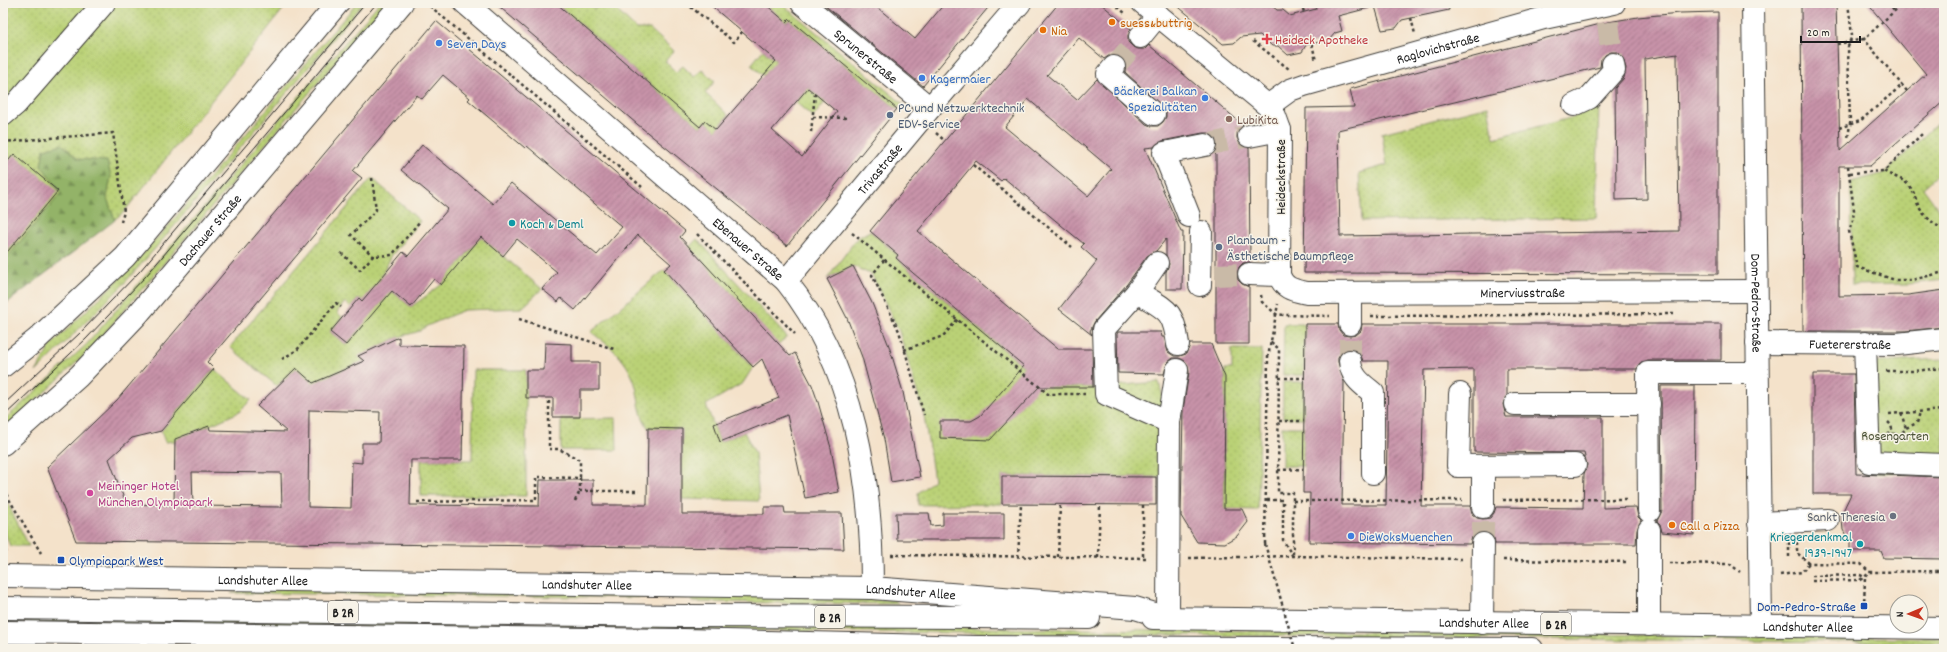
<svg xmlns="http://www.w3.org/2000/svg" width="1947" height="652" viewBox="0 0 1947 652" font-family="Dekko,sans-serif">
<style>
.green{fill:url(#green-dots);stroke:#6b7649;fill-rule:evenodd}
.forest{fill:url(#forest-firs);stroke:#586842}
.building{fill:url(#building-hatch);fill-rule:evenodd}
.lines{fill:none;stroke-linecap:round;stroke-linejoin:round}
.minor-tunnel{stroke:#c9baa7;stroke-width:22;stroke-dasharray:22 11;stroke-linecap:butt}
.minor-casing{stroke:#3c3a36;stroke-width:24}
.major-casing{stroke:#3c3a36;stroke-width:24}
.highway-casing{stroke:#3c3a36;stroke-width:24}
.path{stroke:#3c3a36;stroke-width:2.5;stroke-dasharray:3 3;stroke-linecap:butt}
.minor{stroke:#fff;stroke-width:22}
.major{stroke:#fff;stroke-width:22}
.highway{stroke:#fff;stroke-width:22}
.tram{stroke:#1c1c1c;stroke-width:1}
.path-bridge{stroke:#3c3a36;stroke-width:2.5;stroke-dasharray:3 3;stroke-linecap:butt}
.food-dot{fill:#e8710a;stroke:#f7f3e8;stroke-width:1.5}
.health-dot{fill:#e0444e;stroke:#f7f3e8;stroke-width:1.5}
.shop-dot{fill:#3f7fe0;stroke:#f7f3e8;stroke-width:1.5}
.service-dot{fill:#5c6f8a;stroke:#f7f3e8;stroke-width:1.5}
.education-dot{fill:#8d6e63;stroke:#f7f3e8;stroke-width:1.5}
.culture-dot{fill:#0f9aa8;stroke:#f7f3e8;stroke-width:1.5}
.hotel-dot{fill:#d1479c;stroke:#f7f3e8;stroke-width:1.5}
.worship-dot{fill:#6b7280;stroke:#f7f3e8;stroke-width:1.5}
.transit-dot{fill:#1a4fb4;stroke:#f7f3e8;stroke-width:1.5}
.labels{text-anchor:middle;stroke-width:3;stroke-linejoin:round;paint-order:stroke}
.shield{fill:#f7f3e8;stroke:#5e5c59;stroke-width:1}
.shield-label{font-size:13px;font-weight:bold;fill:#1c1c1c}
.food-label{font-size:14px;fill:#c56008;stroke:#f7f3e8;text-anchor:start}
.health-label{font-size:14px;fill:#be3a42;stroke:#f7f3e8;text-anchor:start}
.shop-label{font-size:14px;fill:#366cbe;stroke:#f7f3e8;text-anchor:start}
.street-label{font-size:14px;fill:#1c1c1c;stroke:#f7f3e8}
.service-label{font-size:14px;fill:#4e5e75;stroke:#f7f3e8;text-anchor:start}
.education-label{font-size:14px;fill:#785e54;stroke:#f7f3e8;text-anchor:start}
.culture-label{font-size:14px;fill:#0d838f;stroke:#f7f3e8;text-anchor:start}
.park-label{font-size:14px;fill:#4b5237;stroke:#f7f3e8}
.hotel-label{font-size:14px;fill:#b23c85;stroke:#f7f3e8;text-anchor:start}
.worship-label{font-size:14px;fill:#5b616d;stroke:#f7f3e8;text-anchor:end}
.transit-label{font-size:14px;fill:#164399;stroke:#f7f3e8;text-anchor:start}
</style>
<defs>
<pattern id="green-dots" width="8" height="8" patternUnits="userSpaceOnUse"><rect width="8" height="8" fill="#bad176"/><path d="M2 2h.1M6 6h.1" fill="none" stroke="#9fb366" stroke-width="1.8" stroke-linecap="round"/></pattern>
<pattern id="forest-firs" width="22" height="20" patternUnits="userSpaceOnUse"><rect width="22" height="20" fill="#93b367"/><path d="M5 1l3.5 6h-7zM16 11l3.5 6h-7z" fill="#779154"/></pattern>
<pattern id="building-hatch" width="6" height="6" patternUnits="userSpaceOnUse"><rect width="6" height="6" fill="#c893a9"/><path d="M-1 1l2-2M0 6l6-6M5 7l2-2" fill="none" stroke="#a27789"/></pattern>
</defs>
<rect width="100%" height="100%" fill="#f7f3e8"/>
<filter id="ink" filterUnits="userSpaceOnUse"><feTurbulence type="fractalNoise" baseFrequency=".025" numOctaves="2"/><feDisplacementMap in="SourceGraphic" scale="8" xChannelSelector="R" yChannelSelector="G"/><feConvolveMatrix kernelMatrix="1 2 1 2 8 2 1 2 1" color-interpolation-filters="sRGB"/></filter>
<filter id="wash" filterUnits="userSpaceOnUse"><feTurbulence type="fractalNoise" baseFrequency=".012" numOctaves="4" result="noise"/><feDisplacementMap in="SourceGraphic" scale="16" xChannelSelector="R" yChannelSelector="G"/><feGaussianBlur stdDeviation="0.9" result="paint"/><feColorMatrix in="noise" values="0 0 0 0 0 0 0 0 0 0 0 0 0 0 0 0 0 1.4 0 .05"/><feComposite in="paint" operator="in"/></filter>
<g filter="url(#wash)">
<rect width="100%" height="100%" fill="#f4e2ca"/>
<g class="green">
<path d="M 3,3 L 288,3 L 124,212 L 3,306 Z"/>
<path d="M 357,3 L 363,3 L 159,244 L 120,288 L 36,372 L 51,345 L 116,282 L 168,226 Z"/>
<path d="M 379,3 L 386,3 L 90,350 L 3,431 L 3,421 L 87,344 Z"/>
<path d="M 556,3 L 587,3 L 594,9 L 604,3 L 609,3 L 636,29 L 650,29 L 674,51 L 665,61 L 676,72 L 683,66 L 694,77 L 702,70 L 715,81 L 705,93 L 728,115 L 717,131 L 705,121 L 700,127 Z"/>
<path d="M 764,3 L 781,3 L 903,104 L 897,109 L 789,19 L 786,22 Z"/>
<path d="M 763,50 L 825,102 L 813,117 L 751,65 Z"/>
<path d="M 1599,102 L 1596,218 L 1362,221 L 1359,173 L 1387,165 L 1382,133 L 1488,106 L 1494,138 L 1574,117 Z"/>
<path d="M 1944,117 L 1944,169 L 1923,188 L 1944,217 L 1944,280 L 1908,284 L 1852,285 L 1851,182 L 1885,173 Z"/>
<path d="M 372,178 L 420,221 L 392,255 L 379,281 L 411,307 L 441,285 L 481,237 L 542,289 L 522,308 L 464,310 L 427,326 L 420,331 L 399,337 L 381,345 L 363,361 L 313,383 L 296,368 L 277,386 L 230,347 ZM 359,298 L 374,311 L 346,345 L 330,332 L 342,317 L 337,312 L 345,302 L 350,307 Z"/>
<path d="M 870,231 L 898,255 L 896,258 L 913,273 L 1048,387 L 1101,387 L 1159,382 L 1169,422 L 1165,477 L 1002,476 L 1002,504 L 918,505 L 918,493 L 934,480 L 924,415 L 899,331 L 872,275 L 853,266 L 827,279 L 857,238 Z"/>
<path d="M 697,239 L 787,337 L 778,344 L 689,247 Z"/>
<path d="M 664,270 L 753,367 L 743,383 L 706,405 L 720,442 L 744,432 L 755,453 L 759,501 L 682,499 L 682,429 L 648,428 C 638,410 640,405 636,387 C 629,361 611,347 591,332 Z"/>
<path d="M 1284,324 L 1305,324 L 1304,375 L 1283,375 Z"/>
<path d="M 1232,349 L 1262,349 L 1258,510 L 1224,509 L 1225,369 L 1232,369 Z"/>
<path d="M 1944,359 L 1944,473 L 1864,472 L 1865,363 Z"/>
<path d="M 214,369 L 251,400 L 239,412 L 175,441 L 165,442 L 161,431 Z"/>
<path d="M 473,370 L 526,370 L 526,496 L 421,496 L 421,460 L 472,460 Z"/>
<rect x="1283" y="382" width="21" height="36"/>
<path d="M 616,418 L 617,450 L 561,450 L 561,419 Z"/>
<path d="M 1282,427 L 1304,427 L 1303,466 L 1282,466 Z"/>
<path d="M 8,504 L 29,546 L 10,546 L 3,528 L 3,509 Z"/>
<path d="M 262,587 L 657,591 L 895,600 L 898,604 L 692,602 L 692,598 L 683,598 L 231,593 Z"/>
<path d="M 3,618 L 1944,638 L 1944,643 L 3,623 Z"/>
</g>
<path class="forest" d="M 62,144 L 78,159 L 107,161 L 111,176 L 107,198 L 115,220 L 3,306 L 3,262 L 61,193 L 41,165 L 44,149 Z"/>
<g id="blocks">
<g class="building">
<path d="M 495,3 L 556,3 L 700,127 L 705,121 L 716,130 L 776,61 L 708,3 L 764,3 L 786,22 L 789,19 L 897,109 L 787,246 L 637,124 ZM 808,88 L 837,112 L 802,157 L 772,130 Z"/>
<path d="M 822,3 L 872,3 L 915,39 L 945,3 L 992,3 L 923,86 Z"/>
<path d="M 1059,3 L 1100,3 L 1131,29 L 1128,35 L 1128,42 L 1132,46 L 1138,49 L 1145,49 L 1149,45 L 1243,125 L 1237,132 L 1237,138 L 1240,144 L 1249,148 L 1250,262 L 1243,263 L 1239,267 L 1237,274 L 1238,280 L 1242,284 L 1249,287 L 1249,344 L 1216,344 L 1216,155 L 1214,153 L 1217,143 L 1215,137 L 1209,133 L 1203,133 L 1162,141 L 1154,147 L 1145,148 L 1181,232 L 1183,232 L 1182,289 L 1166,289 L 1166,272 L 1169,264 L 1166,255 L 1166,239 L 1156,251 L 1147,256 L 1127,284 L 1095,321 L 1090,331 L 1092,335 L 1059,309 L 1097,261 L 1081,247 L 1084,244 L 1004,178 L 1001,181 L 976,161 L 918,231 L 1058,349 L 1092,349 L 1093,387 L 1039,387 L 990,440 L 940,438 L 940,421 L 971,421 L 980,416 L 1024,366 L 913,273 L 896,258 L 898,255 L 870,231 ZM 1079,38 L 1104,59 L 1110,55 L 1116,55 L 1122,58 L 1126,63 L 1125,72 L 1166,110 L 1166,117 L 1163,122 L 1158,126 L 1151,126 L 1146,124 L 1097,79 L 1077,100 L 1047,75 ZM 1028,99 L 1111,169 L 1088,196 L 1005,127 Z"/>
<path d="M 1174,3 L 1268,3 L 1277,10 L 1283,10 L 1290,16 L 1316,9 L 1315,3 L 1368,3 L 1369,8 L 1338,16 L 1342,31 L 1335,33 L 1329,40 L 1306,45 L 1302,52 L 1288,55 L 1278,46 L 1272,46 L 1260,35 L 1241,37 L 1234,43 L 1223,44 Z"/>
<path d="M 1374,3 L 1448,3 L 1449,10 L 1402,20 L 1396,28 L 1382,30 Z"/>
<path d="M 1801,3 L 1836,3 L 1840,151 L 1926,74 L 1867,3 L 1944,3 L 1944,101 L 1870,166 L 1839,166 L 1839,296 L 1908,295 L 1944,290 L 1944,327 L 1905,331 L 1803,331 Z"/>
<path d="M 1718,12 L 1718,274 L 1304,273 L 1306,108 L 1354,107 L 1350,89 L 1608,22 L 1638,17 L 1680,13 ZM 1611,52 L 1618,52 L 1622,56 L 1626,68 L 1624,78 L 1615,88 L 1616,200 L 1647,199 L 1645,59 L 1677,54 L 1679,231 L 1340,236 L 1338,130 L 1600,67 L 1601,59 L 1605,55 Z"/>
<path d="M 436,21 L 685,231 L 680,237 L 790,356 L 795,353 L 812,385 L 818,402 L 831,448 L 839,492 L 805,498 L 787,415 L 720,442 L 714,424 L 779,398 L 762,359 L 753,367 L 664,270 L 671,264 L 638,235 L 575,310 L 561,298 L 558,302 L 542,289 L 557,272 L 517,239 L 503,256 L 481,237 L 441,285 L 434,279 L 411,307 L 392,291 L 346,345 L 330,332 L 359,298 L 362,301 L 403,252 L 408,256 L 448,209 L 401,170 L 422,145 L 493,204 L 511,183 L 597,255 L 622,227 L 527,146 L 525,148 L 468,100 L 470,98 L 443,75 L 422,99 L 417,95 L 353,171 L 362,178 L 207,362 L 214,369 L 161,431 L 132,438 L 109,459 L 126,504 L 174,505 L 175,439 L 209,426 L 210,430 L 287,432 L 257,406 L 296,368 L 313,383 L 364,361 L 358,356 L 399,337 L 399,345 L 464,346 L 462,460 L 411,460 L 410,505 L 539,506 L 540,480 L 593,480 L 593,505 L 647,505 L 648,428 L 682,429 L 682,514 L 764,514 L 764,507 L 784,507 L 785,513 L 842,513 L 844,549 L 76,541 L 47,467 L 117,400 ZM 309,410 L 380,412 L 379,443 L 362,443 L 362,463 L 352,462 L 351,508 L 308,507 ZM 192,472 L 281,473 L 282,507 L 193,506 Z"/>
<path d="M 14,154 L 58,191 L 3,257 L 3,167 Z"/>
<path d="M 853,266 L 872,303 L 889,346 L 903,392 L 920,477 L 891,482 L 884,439 L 862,357 L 847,318 L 827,279 Z"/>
<path d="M 1305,324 L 1338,324 L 1339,330 L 1343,335 L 1350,336 L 1356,335 L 1361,331 L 1362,324 L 1721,324 L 1721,360 L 1648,360 L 1641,362 L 1637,369 L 1507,369 L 1507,395 L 1503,404 L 1506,417 L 1603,417 L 1603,508 L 1636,507 L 1638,517 L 1641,520 L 1637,530 L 1636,544 L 1495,544 L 1494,538 L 1490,534 L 1483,532 L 1477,533 L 1472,537 L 1470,544 L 1309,542 L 1310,493 L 1303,493 ZM 1349,349 L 1354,349 L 1360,353 L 1363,361 L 1388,361 L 1386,505 L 1342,505 L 1344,382 L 1338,362 L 1338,357 L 1342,351 ZM 1474,369 L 1474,452 L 1584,453 L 1587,465 L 1584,474 L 1583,508 L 1496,507 L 1494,513 L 1490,518 L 1483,519 L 1477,518 L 1472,514 L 1470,506 L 1421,506 L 1424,370 Z"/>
<path d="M 1118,332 L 1161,332 L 1162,337 L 1164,337 L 1168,352 L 1174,356 L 1180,356 L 1186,354 L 1190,344 L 1211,344 L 1225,377 L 1224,509 L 1242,509 L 1248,522 L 1237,536 L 1225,543 L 1197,542 L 1181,516 L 1183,410 L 1189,372 L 1188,365 L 1185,361 L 1179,358 L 1173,358 L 1167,363 L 1164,374 L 1118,373 L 1117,334 Z"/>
<path d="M 545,343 L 572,344 L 572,362 L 599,362 L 599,390 L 580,390 L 580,417 L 553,417 L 553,398 L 526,398 L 526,370 L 544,370 Z"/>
<path d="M 1813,374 L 1854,374 L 1856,474 L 1944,477 L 1944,559 L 1884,558 L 1881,551 L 1850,551 L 1850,539 L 1848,539 L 1843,530 L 1842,520 L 1842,513 L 1851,494 L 1813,494 Z"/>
<path d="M 1661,386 L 1695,386 L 1694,535 L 1662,532 L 1660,524 L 1657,521 L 1662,511 Z"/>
<path d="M 1002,476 L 1156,477 L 1156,505 L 1002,504 Z"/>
<path d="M 896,513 L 929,513 L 931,526 L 943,525 L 943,513 L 1004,513 L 1004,540 L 897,540 Z"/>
</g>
</g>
</g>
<g filter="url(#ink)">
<use href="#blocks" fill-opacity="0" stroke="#3c3a36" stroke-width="1"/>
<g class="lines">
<g class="minor-tunnel">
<path d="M 1608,22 L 1613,64"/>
<path d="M 1114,67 L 1140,37"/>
<path d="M 1205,145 L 1249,136"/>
<path d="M 1215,275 L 1249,274"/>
<path d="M 1350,361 L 1350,324"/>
<path d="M 1483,544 L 1483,507"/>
</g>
<defs>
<g id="minor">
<path id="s1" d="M 465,3 L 786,281 C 855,367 872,481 872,588"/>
<path id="s2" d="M 802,3 L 930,108"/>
<path id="s3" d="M 1143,3 L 1268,106 L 1275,116 L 1280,130 L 1279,275 C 1284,289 1293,290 1307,293 L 1756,291"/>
<path id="s4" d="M 1753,3 L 1761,626"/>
<path d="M 1140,37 L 1158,15"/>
<path d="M 1114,67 L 1108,74 L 1154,114"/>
<path d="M 1574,105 L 1589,98 L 1614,70 L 1613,64"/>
<path id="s5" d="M 1268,106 L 1290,90 L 1304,85 L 1544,18 L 1614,3"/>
<path d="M 3,115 L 16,104 L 104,3"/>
<path d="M 1249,136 L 1280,130"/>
<path d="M 1189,216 L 1164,153 L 1205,145"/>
<path d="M 1249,274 L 1279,275"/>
<path id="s6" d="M 786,281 L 930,108 L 1020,3"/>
<path d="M 1200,285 L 1201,232"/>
<path d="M 1137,292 L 1157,263"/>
<path d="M 1350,324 L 1350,293"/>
<path id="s7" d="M 1757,343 L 1897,344 L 1944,339"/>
<path d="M 1865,343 L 1869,462 L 1944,465"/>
<path d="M 1350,361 C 1351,377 1362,384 1373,393 L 1373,473"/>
<path d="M 1460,394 L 1458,466 L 1575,465"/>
<path d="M 1515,404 L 1649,404"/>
<path d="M 1169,422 L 1106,394 L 1104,329 L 1137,292 C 1166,310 1173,308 1178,344"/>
<path d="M 1483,507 L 1483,466"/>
<path d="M 1649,511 L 1648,373 L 1757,373"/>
<path d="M 1759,523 L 1828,520"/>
<path d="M 1168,618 L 1169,422 L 1177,370"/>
<path d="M 1482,623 L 1483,544"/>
<path d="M 1649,625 L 1649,530"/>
</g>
<g id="major">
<path d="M 3,366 L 36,340 L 125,257 L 338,3"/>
<path id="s8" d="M 3,444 L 79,376 L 138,314 L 402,3"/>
<path id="s9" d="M 3,576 L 872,588 L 1135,608 L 1168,618"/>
<path d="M 976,617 L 1089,618"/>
<path id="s10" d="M 1153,618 L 1944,628"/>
<path d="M 964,649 L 976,647 L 1532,649"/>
</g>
<g id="highway">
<path d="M 3,608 L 683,616 L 976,617"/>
<path d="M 3,632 L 683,640 L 976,647"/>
</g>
</defs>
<use href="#minor" class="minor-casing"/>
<use href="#major" class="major-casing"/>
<use href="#highway" class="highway-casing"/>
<g class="path">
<path d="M 686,3 L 734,42 L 742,32"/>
<path d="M 1113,3 L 1125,13"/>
<path d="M 1301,3 L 1304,12"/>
<path d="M 1848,3 L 1852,35 L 1848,47 L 1850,124 L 1848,138"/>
<path d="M 1888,3 L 1895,11"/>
<path d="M 430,6 L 642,187"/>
<path d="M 1411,18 L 1415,34"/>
<path d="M 1253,41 L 1289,69"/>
<path d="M 1312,44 L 1316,61"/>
<path d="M 1837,44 L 1864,39"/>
<path d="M 1907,91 L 1864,39 L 1901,5 L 1904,8 L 1910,3"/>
<path d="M 813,117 L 848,118"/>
<path d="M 1839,128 L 1860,121 L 1902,85"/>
<path d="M 811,132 L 815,94"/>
<path d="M 936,133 L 945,141"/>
<path d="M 3,142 L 113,133 L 124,212 L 121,222"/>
<path d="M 973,165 L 1072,247"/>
<path d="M 1848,166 L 1854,210 L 1853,220 L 1849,231 L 1857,267 L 1895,280 L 1912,280 L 1944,272"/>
<path d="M 1884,171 C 1892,177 1904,178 1910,187 C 1915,193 1916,201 1919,207 C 1924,216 1931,221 1939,227 L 1944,225"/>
<path d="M 1850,173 L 1884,171 L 1922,134"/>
<path d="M 372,178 L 376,210 L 351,235 L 373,256 L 392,255 L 420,221"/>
<path d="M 1943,226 L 1944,234"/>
<path d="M 852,233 L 1048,394 L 1085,394"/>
<path d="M 697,234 L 795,334"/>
<path d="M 341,253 L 360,270 L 373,256"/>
<path d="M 884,260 L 872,275 L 899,331 L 924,415"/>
<path d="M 1261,295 L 1262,302 L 1276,314 L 1284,315 L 1330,316"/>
<path d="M 1371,316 L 1676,314"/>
<path d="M 519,319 L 614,349"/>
<path d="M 1271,342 L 1279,349 L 1278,493 L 1293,493 L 1293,556"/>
<path d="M 904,350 L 943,336 L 959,318"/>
<path d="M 282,359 L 297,350 L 336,303 L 341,307"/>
<path d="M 1886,371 L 1913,371 L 1944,368"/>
<path d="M 1279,378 L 1304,378"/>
<path d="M 549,401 L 549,449 L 559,449 L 580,460 L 580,478"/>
<path d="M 1901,413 L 1906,428"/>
<path d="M 1889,414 L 1944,410"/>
<path d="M 1279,421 L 1304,421"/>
<path d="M 1888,422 L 1891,425 L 1893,433"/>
<path d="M 1888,434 L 1893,433 L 1899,437 L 1906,428 L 1917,423 L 1920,412"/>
<path d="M 1278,470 L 1303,469"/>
<path d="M 3,489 L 41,553"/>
<path d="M 1267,500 L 1283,500 L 1283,540 L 1292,555"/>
<path d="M 1503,500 L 1628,499"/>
<path d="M 575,501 L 580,491"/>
<path d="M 1293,501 L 1462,500"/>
<path d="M 417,502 L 536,500 L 536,477 L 580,478 L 580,491 L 639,491"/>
<path d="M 1143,505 L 1143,558"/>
<path d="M 1789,542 L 1789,557"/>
<path d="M 1797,542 L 1797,553 L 1809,563 L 1861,564 L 1869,572"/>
<path d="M 1265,544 L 1268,357 L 1278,304"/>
<path d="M 3,547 L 7,552"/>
<path d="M 891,555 L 1148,558"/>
<path d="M 1018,557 L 1021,505"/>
<path d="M 1058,557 L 1060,505"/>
<path d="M 1098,558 L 1100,505"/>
<path d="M 1189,558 L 1293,556 L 1462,559"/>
<path d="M 1503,560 L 1628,562"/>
<path d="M 1669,563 L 1730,564 L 1740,572"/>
<path d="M 1780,575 L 1802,572 L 1809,563"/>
<path d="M 1812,576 L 1860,575 L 1865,577 L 1869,572 L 1944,571"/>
<path d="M 1812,581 L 1860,580 L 1864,577"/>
<path d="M 1864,606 L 1865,577"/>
</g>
<use href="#minor" class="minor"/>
<use href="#major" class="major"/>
<use href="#highway" class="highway"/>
<g class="tram">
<path d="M 3,405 L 80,333 L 140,271 L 366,3"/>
<path d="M 3,417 L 86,339 L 146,276 L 377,3"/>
</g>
<path class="path-bridge" d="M 1265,544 L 1295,649"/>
</g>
</g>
<g class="food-dot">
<circle cx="1112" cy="22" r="4"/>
<circle cx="1043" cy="30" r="4"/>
<circle cx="1672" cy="525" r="4"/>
</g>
<path class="health-dot" d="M1265 33h4v4h4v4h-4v4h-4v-4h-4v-4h4z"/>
<g class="shop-dot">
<circle cx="439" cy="43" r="4"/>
<circle cx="922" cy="78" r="4"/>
<circle cx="1205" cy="98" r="4"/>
<circle cx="1351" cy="536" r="4"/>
</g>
<g class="service-dot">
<circle cx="890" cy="115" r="4"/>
<circle cx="1219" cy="247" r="4"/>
</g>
<circle class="education-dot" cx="1229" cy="119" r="4"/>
<g class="culture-dot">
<circle cx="512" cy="223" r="4"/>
<circle cx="1860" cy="544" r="4"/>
</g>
<circle class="hotel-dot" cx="90" cy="493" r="4"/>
<circle class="worship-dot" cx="1893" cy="516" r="4"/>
<g class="transit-dot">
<rect x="57" y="556" width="8" height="8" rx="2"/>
<rect x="1860" y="602" width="8" height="8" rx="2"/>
</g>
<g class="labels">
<g class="shield">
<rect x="328" y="601" width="30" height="22" rx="3"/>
<rect x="815" y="606" width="30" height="22" rx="3"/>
<rect x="1541" y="613" width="30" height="22" rx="3"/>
</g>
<g class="shield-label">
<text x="343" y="617">B 2R</text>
<text x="830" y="622">B 2R</text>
<text x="1556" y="629">B 2R</text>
</g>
<g class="food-label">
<text x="1120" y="27">suess&amp;buttrig</text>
<text x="1051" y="35">Nia</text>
<text x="1680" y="530">Call a Pizza</text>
</g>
<g class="health-label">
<text x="1275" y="44">Heideck Apotheke</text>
</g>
<g class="shop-label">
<text x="447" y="48">Seven Days</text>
<text x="930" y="83">Kagermaier</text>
<text x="1197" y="95" text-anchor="end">Bäckerei Balkan<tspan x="1197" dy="16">Spezialitäten</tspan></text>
<text x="1359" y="541">DieWoksMuenchen</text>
</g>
<g class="street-label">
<text dy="5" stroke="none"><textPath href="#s5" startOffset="181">Raglovichstraße</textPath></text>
<text dy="5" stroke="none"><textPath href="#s2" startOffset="83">Sprunerstraße</textPath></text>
<text dy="5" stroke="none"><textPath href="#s6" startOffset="146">Trivastraße</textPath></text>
<text transform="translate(1280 177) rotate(-90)" y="5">Heideckstraße</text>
<text dy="5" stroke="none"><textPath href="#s8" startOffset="298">Dachauer Straße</textPath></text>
<text dy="5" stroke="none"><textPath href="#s1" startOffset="375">Ebenauer Straße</textPath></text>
<text dy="5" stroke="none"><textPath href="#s3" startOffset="585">Minerviusstraße</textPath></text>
<text dy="5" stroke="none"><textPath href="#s4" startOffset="300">Dom-Pedro-Straße</textPath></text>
<text dy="5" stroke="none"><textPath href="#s7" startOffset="93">Fuetererstraße</textPath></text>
<text dy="5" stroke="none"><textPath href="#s9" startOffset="260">Landshuter Allee</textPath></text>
<text dy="5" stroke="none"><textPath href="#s9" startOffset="584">Landshuter Allee</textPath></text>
<text dy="5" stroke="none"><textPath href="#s9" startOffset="908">Landshuter Allee</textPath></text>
<text dy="5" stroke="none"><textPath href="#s10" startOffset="331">Landshuter Allee</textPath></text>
<text dy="5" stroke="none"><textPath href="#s10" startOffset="655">Landshuter Allee</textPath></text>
</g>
<g class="service-label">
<text x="898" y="112">PC und Netzwerktechnik<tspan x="898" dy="16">EDV-Service</tspan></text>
<text x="1227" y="244">Planbaum -<tspan x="1227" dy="16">Ästhetische Baumpflege</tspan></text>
</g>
<g class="education-label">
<text x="1237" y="124">LubiKita</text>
</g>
<g class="culture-label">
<text x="520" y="228">Koch &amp; Deml</text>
<text x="1852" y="541" text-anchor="end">Kriegerdenkmal<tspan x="1852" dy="16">1939-1947</tspan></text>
</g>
<g class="park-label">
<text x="1895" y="440">Rosengarten</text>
</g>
<g class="hotel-label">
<text x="98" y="490">Meininger Hotel<tspan x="98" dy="16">München Olympiapark</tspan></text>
</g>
<g class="worship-label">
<text x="1885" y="521">Sankt Theresia</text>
</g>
<g class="transit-label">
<text x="69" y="565">Olympiapark West</text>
<text x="1856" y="611" text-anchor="end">Dom-Pedro-Straße</text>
</g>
</g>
<rect width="1947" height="652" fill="none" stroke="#f7f3e8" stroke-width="16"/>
<g transform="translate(1909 614) rotate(268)"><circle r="19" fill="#f7f3e8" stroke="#9f9d96"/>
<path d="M0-3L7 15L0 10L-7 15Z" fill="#c8321e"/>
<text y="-6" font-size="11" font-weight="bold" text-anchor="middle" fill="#1c1c1c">N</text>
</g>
<path d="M1801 36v6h59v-6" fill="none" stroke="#1c1c1c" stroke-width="2"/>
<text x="1807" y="36" font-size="12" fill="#1c1c1c" stroke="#f7f3e8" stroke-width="3" paint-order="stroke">20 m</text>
</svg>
